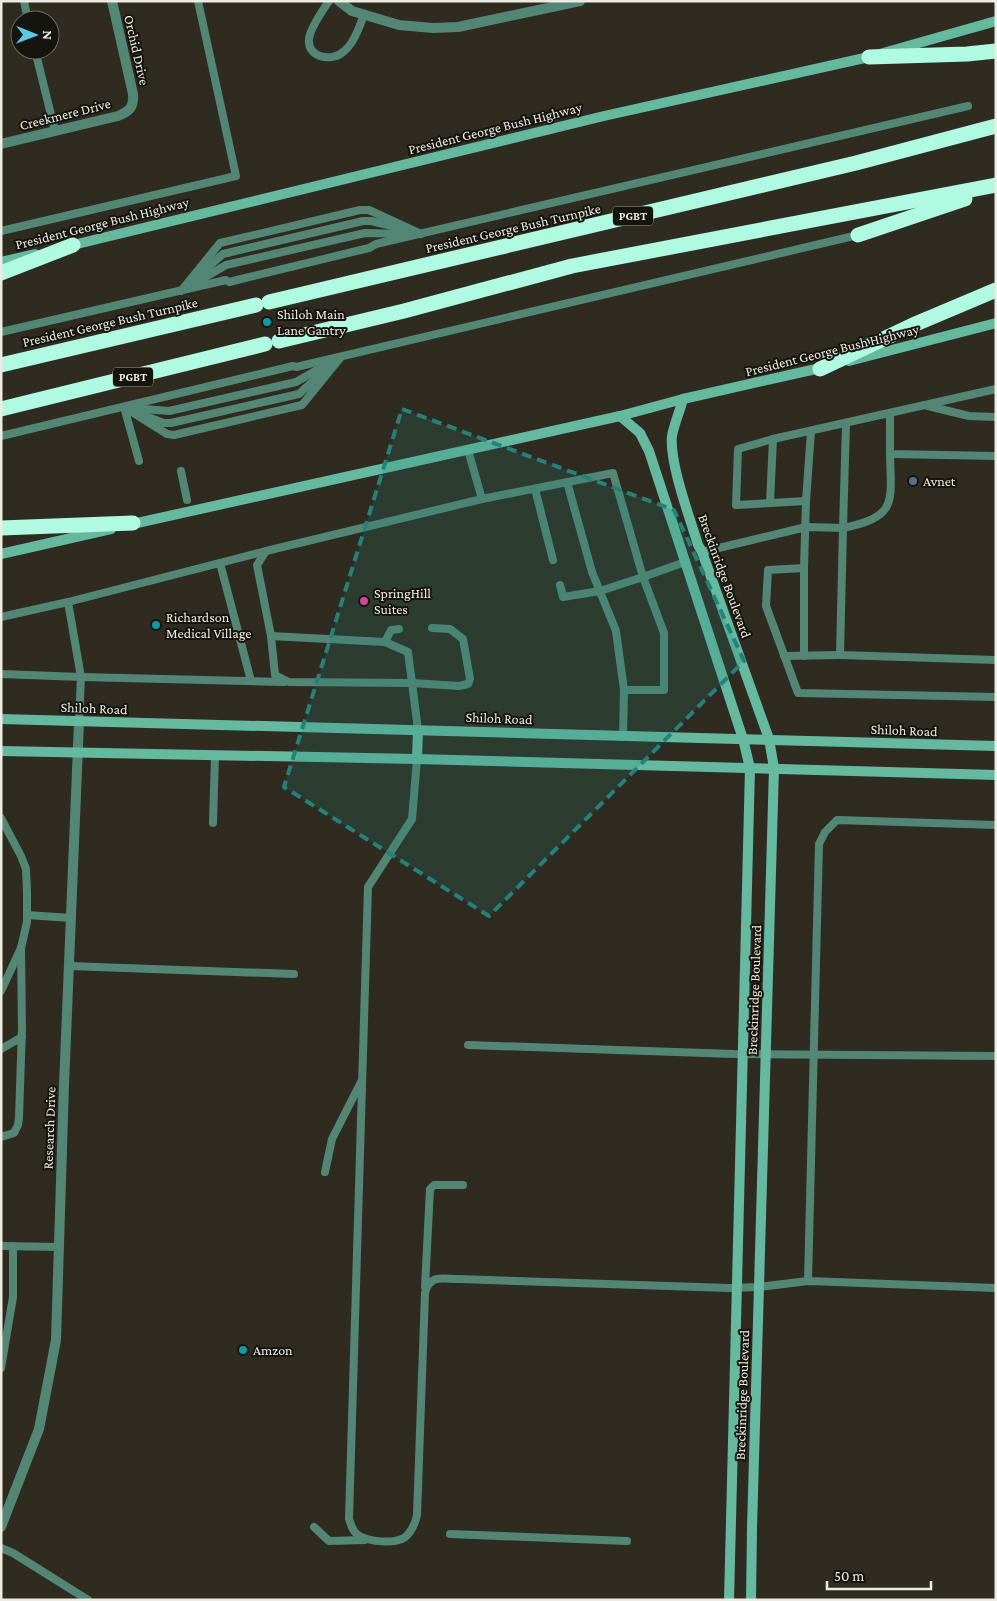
<svg xmlns="http://www.w3.org/2000/svg" width="997" height="1601" viewBox="0 0 997 1601" font-family="'Crimson Pro',serif">
<style>
.lines{fill:none;stroke-linecap:round;stroke-linejoin:round}
.lane{stroke:#538675;stroke-width:8}
.street{stroke:#538675;stroke-width:10}
.secondary{stroke:#64b99f;stroke-width:10}
.highway{stroke:#affae1;stroke-width:15}
.marked{fill:#25827a;fill-opacity:0.2;stroke:#25827a;stroke-width:4;stroke-dasharray:10 6;stroke-linejoin:round}
.culture-dot{fill:#0f9aa8;stroke:#16140f;stroke-width:2}
.service-dot{fill:#5c6f8a;stroke:#16140f;stroke-width:2}
.hotel-dot{fill:#d1479c;stroke:#16140f;stroke-width:2}
.labels{text-anchor:middle;stroke-width:4;stroke-linejoin:round;paint-order:stroke}
.shield{fill:#16140f;stroke:#acaaa3;stroke-width:1}
.shield-label{font-size:12px;font-weight:bold;fill:#edebe3}
.street-label{font-size:14px;fill:#edebe3;stroke:#16140f}
.poi-label{font-size:14px;fill:#edebe3;stroke:#16140f;text-anchor:start}
</style>
<rect width="100%" height="100%" fill="#2f2b20"/>
<g class="lines">
<g class="lane">
<path d="M 24,1 L 28,20"/>
<path d="M 329,1 C 323,10 310,28 309,39 C 307,58 332,62 343,52 C 354,44 359,27 364,15"/>
<path d="M 35,50 L 55,131"/>
<path d="M 1,231 L 236,176 L 198,1"/>
<path d="M 199,275 L 223,254 L 363,221 L 371,221 L 400,228"/>
<path d="M 190,286 L 226,265 L 365,233 L 406,234"/>
<path d="M 181,291 L 220,243 L 360,210 L 369,210 L 421,234"/>
<path d="M 1,332 L 226,280 L 229,282 L 369,248 L 376,244 L 968,106"/>
<path d="M 996,389 L 773,439 L 738,449 L 736,505 L 806,501 L 804,568 L 768,570 L 766,606 L 798,693 L 996,697"/>
<path d="M 928,406 L 969,416 L 996,417"/>
<path d="M 124,407 L 167,434 L 174,435 L 302,405 L 341,357"/>
<path d="M 124,407 L 139,461"/>
<path d="M 131,408 L 169,411 L 296,382 L 331,362"/>
<path d="M 890,414 L 890,454 L 996,456"/>
<path d="M 143,415 L 164,423 L 171,423 L 299,394 L 323,372"/>
<path d="M 846,424 L 843,528 C 898,517 891,502 890,454"/>
<path d="M 1,436 L 293,366 L 296,367 L 858,235"/>
<path d="M 468,450 L 482,499 L 613,473 L 643,577 L 685,562"/>
<path d="M 181,471 L 187,500"/>
<path d="M 567,482 L 592,572 L 616,631 L 624,690"/>
<path d="M 535,489 L 553,560"/>
<path d="M 806,501 L 811,431"/>
<path d="M 770,503 L 773,439"/>
<path d="M 702,552 L 806,527 L 843,528 L 840,655 L 996,660"/>
<path d="M 220,563 L 251,681"/>
<path d="M 804,568 L 804,656"/>
<path d="M 560,585 L 563,597 L 600,591 L 643,577 L 664,633 L 664,690 L 624,690 L 623,736"/>
<path d="M 68,602 L 266,551"/>
<path d="M 1,617 L 68,602 L 81,677 L 79,722"/>
<path d="M 271,636 L 385,642 L 408,652 L 412,683 L 459,686 L 468,684 L 470,679 L 463,639 L 450,629 L 432,628"/>
<path d="M 385,642 L 391,630 L 399,629"/>
<path d="M 784,656 L 840,655"/>
<path d="M 1,674 L 81,677 L 284,682"/>
<path d="M 418,730 L 412,683 L 289,682 L 275,675 L 271,636 L 257,565 L 266,551 L 482,499"/>
<path d="M 417,759 L 412,819 L 368,887 L 349,1519 C 351,1525 353,1532 358,1535 C 369,1542 393,1544 404,1538 C 412,1532 415,1524 417,1515 L 425,1293 C 429,1274 443,1279 459,1279 L 729,1288 L 759,1287 L 808,1281 L 996,1288"/>
<path d="M 1,818 L 21,856 L 26,869 L 27,892 L 27,922 L 21,948 L 1,991"/>
<path d="M 213,823 L 215,756"/>
<path d="M 27,915 L 71,918"/>
<path d="M 69,966 L 294,974"/>
<path d="M 468,1045 L 734,1054 L 996,1056"/>
<path d="M 1,1049 L 22,1037"/>
<path d="M 1,1137 L 14,1133 L 18,1125 L 19,1117 L 22,1029 L 21,948"/>
<path d="M 325,1172 L 332,1139 L 361,1082"/>
<path d="M 1,1246 L 59,1247"/>
<path d="M 808,1281 L 819,844 L 825,832 L 837,820 L 996,825"/>
<path d="M 425,1287 L 430,1189 L 434,1185 L 463,1185"/>
<path d="M 1,1368 L 13,1297 L 13,1246"/>
<path d="M 314,1527 L 329,1541 L 365,1540"/>
<path d="M 450,1534 L 627,1541"/>
<path d="M 1,1548 L 13,1553 L 88,1600"/>
</g>
<g class="street">
<path d="M 339,1 L 352,11 L 399,25 L 433,28 L 458,27 L 580,1"/>
<path d="M 1,144 L 118,116 C 130,111 134,107 133,94 L 112,1"/>
<path d="M 1,1527 L 39,1429 L 56,1340 L 64,1085 L 79,722"/>
</g>
<g class="secondary">
<path d="M 69,246 L 604,116 L 869,57 L 996,21"/>
<path d="M 1,262 L 35,254"/>
<path d="M 849,361 L 996,323"/>
<path d="M 683,399 C 680,411 674,424 672,436 C 669,462 690,518 698,545 L 702,552 L 769,739 L 774,768 L 752,1528 L 751,1600"/>
<path d="M 620,416 L 640,433 L 649,451 L 743,739 L 750,768 L 729,1600"/>
<path d="M 128,525 L 620,416 L 683,399 L 825,367"/>
<path d="M 1,554 L 111,529"/>
<path d="M 1,719 L 996,746"/>
<path d="M 1,751 L 417,759 L 996,775"/>
<path d="M 417,759 L 418,730"/>
</g>
<g class="highway">
<path d="M 869,57 L 967,54 L 996,51"/>
<path d="M 858,235 L 965,199"/>
<path d="M 1,273 L 73,245"/>
<path d="M 269,302 L 856,163 L 996,126"/>
<path d="M 279,341 L 404,311 L 572,266 L 996,185"/>
<path d="M 1,365 L 256,305"/>
<path d="M 820,369 L 913,325 L 996,290"/>
<path d="M 1,409 L 265,344"/>
<path d="M 1,528 L 133,523"/>
</g>
</g>
<path class="marked" d="M 402,409 L 674,510 L 744,661 L 489,916 L 284,787 Z"/>
<g class="culture-dot">
<circle cx="267" cy="322" r="5"/>
<circle cx="156" cy="625" r="5"/>
<circle cx="243" cy="1350" r="5"/>
</g>
<circle class="service-dot" cx="913" cy="481" r="5"/>
<circle class="hotel-dot" cx="364" cy="601" r="5"/>
<g class="labels">
<g class="shield">
<rect x="613" y="206.5" width="40" height="19" rx="4"/>
<rect x="113" y="367.5" width="40" height="19" rx="4"/>
</g>
<g class="shield-label">
<text x="633" y="220">PGBT</text>
<text x="133" y="381">PGBT</text>
</g>
<g class="street-label">
<text transform="translate(137 50) rotate(77)" y="5">Orchid Drive</text>
<text transform="translate(65 114) rotate(-14)" y="5">Creekmere Drive</text>
<text transform="translate(495 128) rotate(-14)" y="5">President George Bush Highway</text>
<text transform="translate(102 223) rotate(-14)" y="5">President George Bush Highway</text>
<text transform="translate(513 228) rotate(-13)" y="5">President George Bush Turnpike</text>
<text transform="translate(110 322) rotate(-13)" y="5">President George Bush Turnpike</text>
<text transform="translate(832 350) rotate(-14)" y="5">President George Bush Highway</text>
<text transform="translate(725 576) rotate(70)" y="5">Breckinridge Boulevard</text>
<text transform="translate(94 708) rotate(2)" y="5">Shiloh Road</text>
<text transform="translate(499 718) rotate(2)" y="5">Shiloh Road</text>
<text transform="translate(904 730) rotate(2)" y="5">Shiloh Road</text>
<text transform="translate(754 990) rotate(-88)" y="5">Breckinridge Boulevard</text>
<text transform="translate(49 1128) rotate(-88)" y="5">Research Drive</text>
<text transform="translate(742 1395) rotate(-88)" y="5">Breckinridge Boulevard</text>
</g>
<g class="poi-label">
<text x="277" y="319">Shiloh Main<tspan x="277" dy="16">Lane Gantry</tspan></text>
<text x="923" y="486">Avnet</text>
<text x="374" y="598">SpringHill<tspan x="374" dy="16">Suites</tspan></text>
<text x="166" y="622">Richardson<tspan x="166" dy="16">Medical Village</tspan></text>
<text x="253" y="1355">Amzon</text>
</g>
</g>
<rect width="997" height="1601" fill="none" stroke="#edebe3" stroke-width="5"/>
<g transform="translate(35 35) rotate(91)"><circle r="24" fill="#16140f" stroke="#6c6a64"/>
<path d="M0-4L9 19L0 12L-9 19Z" fill="#5cc7e7"/>
<text y="-8" font-size="14" font-weight="bold" text-anchor="middle" fill="#edebe3">N</text>
</g>
<path d="M827 1581v8h104v-8" fill="none" stroke="#edebe3" stroke-width="2.5"/>
<text x="834" y="1581" font-size="15" fill="#edebe3" stroke="#16140f" stroke-width="4" paint-order="stroke">50 m</text>
</svg>
